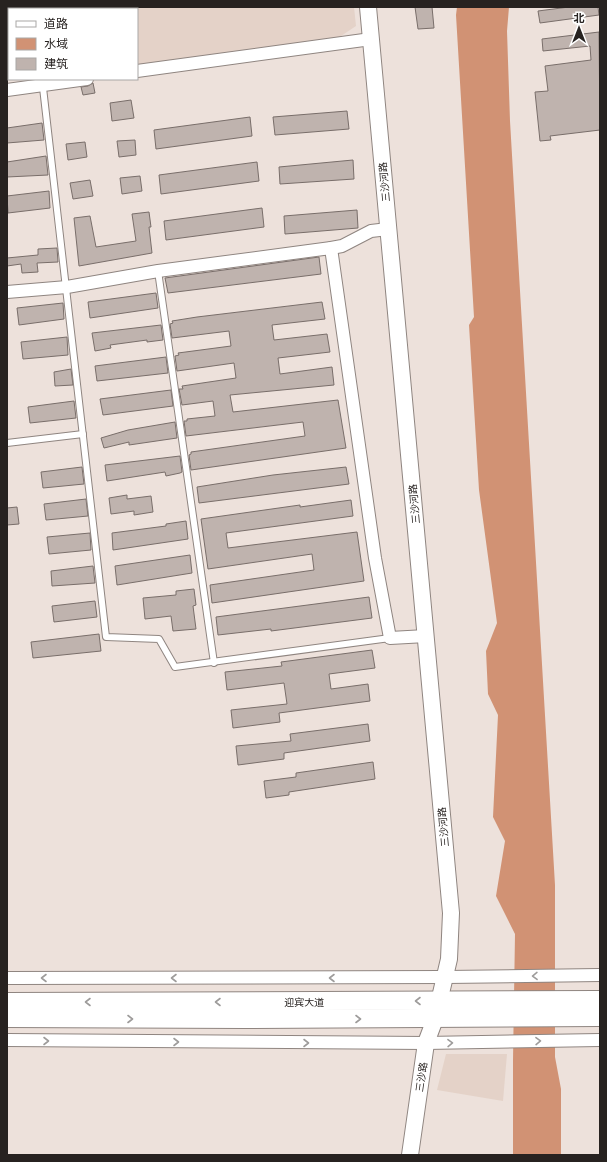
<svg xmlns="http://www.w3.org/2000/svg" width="607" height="1162" viewBox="0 0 607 1162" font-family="'PT Sans','Noto Sans SC',sans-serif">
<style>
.built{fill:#e4d2c8}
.water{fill:#d19274}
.building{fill:#bfb3ae;stroke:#796e6a}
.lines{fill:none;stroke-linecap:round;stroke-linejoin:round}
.lane-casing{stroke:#8f8580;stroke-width:8}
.street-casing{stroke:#8f8580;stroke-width:14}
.secondary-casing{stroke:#8f8580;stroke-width:18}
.primary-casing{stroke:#8f8580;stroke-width:20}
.lane{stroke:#fff;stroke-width:6}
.street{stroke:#fff;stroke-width:12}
.secondary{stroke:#fff;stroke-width:16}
.primary{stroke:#fff;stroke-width:18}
.oneway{stroke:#9e9c9b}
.labels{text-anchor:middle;stroke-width:4;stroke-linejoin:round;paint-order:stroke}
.street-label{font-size:10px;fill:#272220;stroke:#fff}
</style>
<rect width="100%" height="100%" fill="#ede1db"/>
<g class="built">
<path d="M 126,7 L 354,7 L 356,26 L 338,38 L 137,66 L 137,9 L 127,9 Z"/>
<path d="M 446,1054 L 507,1054 L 503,1101 L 437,1090 Z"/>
</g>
<path class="water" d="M 457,7 L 509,7 L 507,31 L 510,121 L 555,885 L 555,1057 L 561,1089 L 561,1155 L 513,1155 L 513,1061 L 515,934 L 496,896 L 505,841 L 493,817 L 498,715 L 488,694 L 486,651 L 497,623 L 479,490 L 469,325 L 474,317 L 456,15 Z"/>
<g class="building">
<path d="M 415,7 L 432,7 L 434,28 L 418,29 Z"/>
<path d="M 569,7 L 598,7 L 599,15 L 540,23 L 538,11 Z"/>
<path d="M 599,32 L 600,130 L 550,136 L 551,140 L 540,141 L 535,92 L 548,91 L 545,66 L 591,60 L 590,46 L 543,51 L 542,39 Z"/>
<path d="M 93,83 L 95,93 L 83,95 L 81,87 L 88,86 Z"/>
<path d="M 131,100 L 134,118 L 112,121 L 110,103 Z"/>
<path d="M 347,111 L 349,129 L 275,135 L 273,117 Z"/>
<path d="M 250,117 L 252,136 L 156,149 L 154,130 Z"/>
<path d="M 42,123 L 44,140 L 7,143 L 7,128 Z"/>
<path d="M 135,140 L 136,155 L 119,157 L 117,141 Z"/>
<path d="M 85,142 L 87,157 L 68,160 L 66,144 Z"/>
<path d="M 46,156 L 48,175 L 7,177 L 7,162 Z"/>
<path d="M 353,160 L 354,179 L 280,184 L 279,167 Z"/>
<path d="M 257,162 L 259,181 L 161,194 L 159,175 Z"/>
<path d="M 140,176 L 142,191 L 122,194 L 120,178 Z"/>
<path d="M 90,180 L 93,196 L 73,199 L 70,183 Z"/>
<path d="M 49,191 L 50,208 L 8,213 L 7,196 Z"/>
<path d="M 262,208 L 264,227 L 166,240 L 164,221 Z"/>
<path d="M 357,210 L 358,228 L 285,234 L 284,216 Z"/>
<path d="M 149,212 L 151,227 L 149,227 L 152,253 L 79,266 L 74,218 L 90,216 L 96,247 L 136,241 L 132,214 Z"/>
<path d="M 57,248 L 58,262 L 37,263 L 38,272 L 22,273 L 21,264 L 7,266 L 7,258 L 38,255 L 38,249 Z"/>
<path d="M 319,257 L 321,274 L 168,293 L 165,278 Z"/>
<path d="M 156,293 L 158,308 L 90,318 L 88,302 Z"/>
<path d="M 322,302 L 325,319 L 272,325 L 274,340 L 327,334 L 330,352 L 278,358 L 280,374 L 332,367 L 334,385 L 230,395 L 233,412 L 338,400 L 346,448 L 191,470 L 189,455 L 191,454 L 191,452 L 305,436 L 303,422 L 186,436 L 184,421 L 187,421 L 187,419 L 215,416 L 213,401 L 182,405 L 179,389 L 183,389 L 182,386 L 236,378 L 234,363 L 177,371 L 175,356 L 179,355 L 178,353 L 231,346 L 229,331 L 172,338 L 170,324 L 173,323 L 172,321 L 197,317 Z"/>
<path d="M 63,303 L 64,319 L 19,325 L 17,308 Z"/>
<path d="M 161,325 L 163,340 L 147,342 L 147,340 L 110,345 L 111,348 L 95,351 L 92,333 Z"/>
<path d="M 67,337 L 68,355 L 23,359 L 21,342 Z"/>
<path d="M 166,357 L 168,373 L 97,381 L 95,366 Z"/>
<path d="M 71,369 L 73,385 L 55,386 L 54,372 Z"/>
<path d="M 171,390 L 173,406 L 103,415 L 100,399 Z"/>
<path d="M 74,401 L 76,418 L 30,423 L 28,407 Z"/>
<path d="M 175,422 L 177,438 L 129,445 L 129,442 L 104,448 L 101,438 L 128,430 Z"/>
<path d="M 180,456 L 182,472 L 180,473 L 166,476 L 165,472 L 107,481 L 105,465 Z"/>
<path d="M 82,467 L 84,484 L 43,488 L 41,472 Z"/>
<path d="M 346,467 L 349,484 L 199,503 L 197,487 L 273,475 Z"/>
<path d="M 127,495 L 127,499 L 151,496 L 153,512 L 134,515 L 134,511 L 111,514 L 109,498 Z"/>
<path d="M 86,499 L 88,516 L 46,520 L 44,504 Z"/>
<path d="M 351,500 L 353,516 L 226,533 L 228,548 L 357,532 L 364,581 L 212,603 L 210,585 L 314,570 L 312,554 L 208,569 L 201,519 L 300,505 L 300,507 Z"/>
<path d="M 17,507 L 19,524 L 7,525 L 7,508 Z"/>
<path d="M 186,521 L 188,539 L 113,550 L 112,533 L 166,526 L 166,524 Z"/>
<path d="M 90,533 L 91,550 L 49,554 L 47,537 Z"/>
<path d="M 190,555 L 192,573 L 117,585 L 115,566 Z"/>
<path d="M 93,566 L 95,583 L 52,586 L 51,571 Z"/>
<path d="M 194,589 L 196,605 L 193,606 L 196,629 L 173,631 L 171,616 L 145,619 L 143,598 L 176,595 L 176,591 Z"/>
<path d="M 369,597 L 372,618 L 271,631 L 271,629 L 218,635 L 216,617 Z"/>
<path d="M 95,601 L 97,617 L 54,622 L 52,606 Z"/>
<path d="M 99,634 L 101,651 L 33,658 L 31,642 Z"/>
<path d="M 372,650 L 375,668 L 329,674 L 331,689 L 368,684 L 370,701 L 279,713 L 280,722 L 233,728 L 231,710 L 287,704 L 284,683 L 227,690 L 225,672 L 282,666 L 281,662 Z"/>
<path d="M 368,724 L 370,741 L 284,753 L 284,759 L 238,765 L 236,746 L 291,741 L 290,734 Z"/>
<path d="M 373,762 L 375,779 L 289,792 L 289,795 L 266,798 L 264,781 L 296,777 L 296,773 Z"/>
</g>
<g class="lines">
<defs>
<g id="lane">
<path d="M 33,7 L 33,9"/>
<path d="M 42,79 L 106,637 L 159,639 L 175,667 L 390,638"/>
<path d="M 158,271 L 214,663"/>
<path d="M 7,443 L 83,434"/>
</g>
<g id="street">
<path d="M 137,71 L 371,39"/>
<path d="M 7,90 L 87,79"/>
<path d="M 331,248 L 375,558 L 390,638 L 426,636"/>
<path d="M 7,292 L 67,287 L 158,271 L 331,248 L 342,246 L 371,231 L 388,229"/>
<path d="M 7,978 L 446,977 L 600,975"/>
<path d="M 7,1040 L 426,1043 L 600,1040"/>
</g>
<path id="secondary" d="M 368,7 L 451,913 L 449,959 L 435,1019 L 426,1043 L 410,1155"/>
<g id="primary">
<path d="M 7,1002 L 600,1000"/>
<path d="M 7,1018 L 244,1019 L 600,1017"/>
</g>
</defs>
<use href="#lane" class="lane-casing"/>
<use href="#street" class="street-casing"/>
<use href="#secondary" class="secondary-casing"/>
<use href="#primary" class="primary-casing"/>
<use href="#lane" class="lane"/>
<use href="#street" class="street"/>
<use href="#secondary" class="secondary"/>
<use href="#primary" class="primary"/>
</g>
<defs><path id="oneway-chevron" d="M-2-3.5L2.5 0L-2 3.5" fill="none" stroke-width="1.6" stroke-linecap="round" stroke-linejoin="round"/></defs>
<g class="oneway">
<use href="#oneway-chevron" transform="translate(535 976) rotate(179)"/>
<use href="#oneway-chevron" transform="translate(44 978) rotate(180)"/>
<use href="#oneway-chevron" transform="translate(174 978) rotate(180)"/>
<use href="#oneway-chevron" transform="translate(332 978) rotate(180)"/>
<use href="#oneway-chevron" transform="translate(418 1001) rotate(180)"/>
<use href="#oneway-chevron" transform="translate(88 1002) rotate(-180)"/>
<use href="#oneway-chevron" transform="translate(218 1002) rotate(-180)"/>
<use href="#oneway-chevron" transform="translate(130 1019)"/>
<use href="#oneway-chevron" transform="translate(358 1019)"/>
<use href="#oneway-chevron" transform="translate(46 1041)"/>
<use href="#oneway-chevron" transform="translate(538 1041) rotate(-1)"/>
<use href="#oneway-chevron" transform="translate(176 1042)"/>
<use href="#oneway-chevron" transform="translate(306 1043)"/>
<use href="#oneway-chevron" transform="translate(450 1043) rotate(-1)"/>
</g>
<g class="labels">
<g class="street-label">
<text transform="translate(384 182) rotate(-95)" y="4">三沙河路</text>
<text transform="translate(414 504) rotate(-95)" y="4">三沙河路</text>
<text transform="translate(443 827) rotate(-95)" y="4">三沙河路</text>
<text x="304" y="1006">迎宾大道</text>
<text transform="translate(421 1077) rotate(-82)" y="4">三沙路</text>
</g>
</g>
<rect width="607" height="1162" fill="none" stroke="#272220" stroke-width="16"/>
<rect x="8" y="8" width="130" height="72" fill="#ffffff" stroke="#a9a7a6"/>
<rect x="16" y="21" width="20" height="6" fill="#ffffff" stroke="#a9a7a6"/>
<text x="44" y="28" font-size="12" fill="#272220">道路</text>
<rect x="16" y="38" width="20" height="12" fill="#d19274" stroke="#a9a7a6"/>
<text x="44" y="48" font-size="12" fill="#272220">水域</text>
<rect x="16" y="58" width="20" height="12" fill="#bfb3ae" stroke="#a9a7a6"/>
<text x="44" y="68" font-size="12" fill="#272220">建筑</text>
<g transform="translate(579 28)" stroke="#ffffff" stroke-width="3" paint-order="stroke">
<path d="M0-3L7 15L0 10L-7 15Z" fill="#272220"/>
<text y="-6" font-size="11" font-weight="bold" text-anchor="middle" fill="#272220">北</text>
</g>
</svg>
